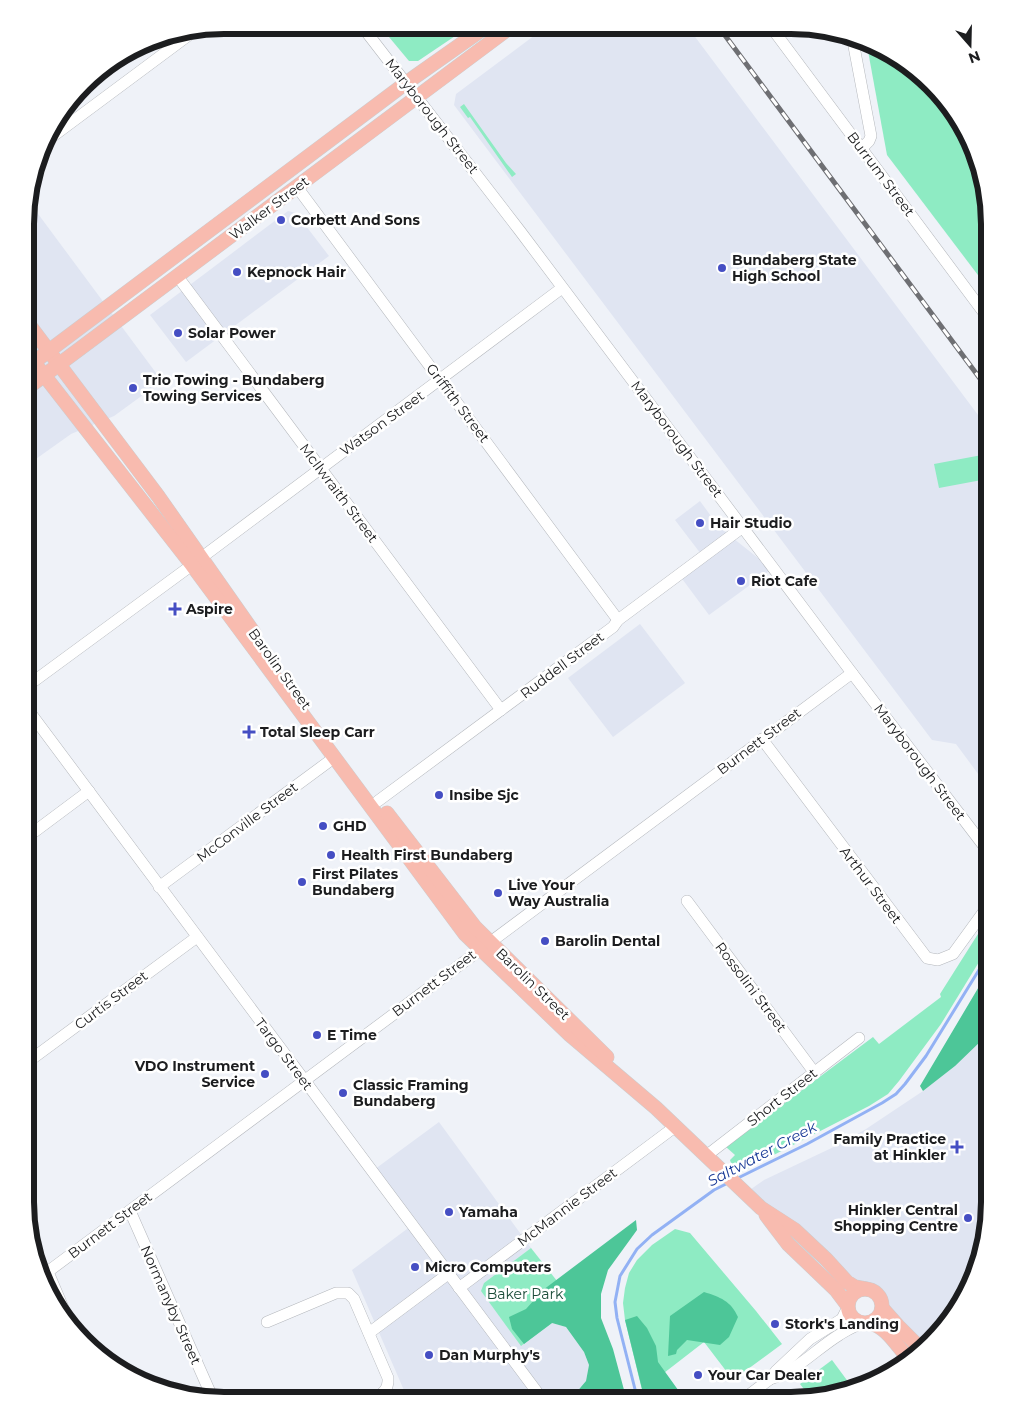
<svg xmlns="http://www.w3.org/2000/svg" width="1015" height="1426" viewBox="0 0 1015 1426" font-family="Montserrat,sans-serif">
<style>
.built{fill:#e0e5f2}
.green{fill:#8eebc3}
.forest{fill:#4dc698}
.lines{fill:none;stroke-linecap:round;stroke-linejoin:round}
.stream{stroke:#92b1f4;stroke-width:3}
.minor-casing{stroke:#b4b7bc;stroke-width:12}
.major-casing{stroke:#cdcdce;stroke-width:15}
.minor{stroke:#fff;stroke-width:11}
.major{stroke:#f8bbaf;stroke-width:14}
.rail-casing{stroke:#6e6f73;stroke-width:5}
.rail{stroke:#fff;stroke-width:3;stroke-dasharray:9;stroke-linecap:butt}
.poi-dot{fill:#454ec3;stroke:#fff;stroke-width:2}
.labels{text-anchor:middle;stroke-width:5;stroke-linejoin:round;paint-order:stroke}
.street-label{font-size:14px;fill:#1c1d1f;stroke:#fff}
.poi-label{font-size:14px;font-weight:bold;fill:#1c1d1f;stroke:#fff;text-anchor:start}
.park-label{font-size:14px;fill:#1a4b38;stroke:#fff}
.water-label{font-size:15px;font-style:italic;fill:#183996;stroke:#fff}
.rim{fill:none;stroke:#1c1d1f;stroke-width:6}
</style>
<rect width="100%" height="100%" fill="#eff2f8"/>
<g class="built">
<path d="M 547,26 L 687,26 L 990,431 L 990,790 L 956,744 L 932,740 L 454,105 L 456,94 Z"/>
<path d="M 27,199 L 162,381 L 114,416 L 71,434 L 26,466 Z"/>
<path d="M 288,211 L 296,213 L 329,256 L 186,362 L 150,315 Z"/>
<path d="M 700,501 L 719,527 L 772,569 L 709,615 L 680,576 L 704,558 L 675,520 Z"/>
<path d="M 640,624 L 685,683 L 613,737 L 568,678 Z"/>
<path d="M 990,985 L 990,1216 L 979,1267 L 956,1313 L 922,1352 L 917,1355 L 877,1318 L 879,1313 L 881,1304 L 877,1296 L 869,1292 L 858,1293 L 854,1296 L 744,1194 L 764,1180 L 840,1144 L 866,1129 L 923,1091 L 955,1066 L 986,1000 L 984,993 Z"/>
<path d="M 439,1122 L 531,1248 L 484,1283 L 552,1323 L 566,1327 L 584,1352 L 589,1365 L 586,1381 L 575,1394 L 566,1400 L 410,1400 L 406,1395 L 352,1270 L 411,1226 L 371,1172 Z"/>
</g>
<g class="green">
<path d="M 379,25 L 470,26 L 418,61 L 409,61 Z"/>
<path d="M 866,40 L 912,66 L 970,136 L 990,223 L 990,291 L 887,155 Z"/>
<path d="M 464,104 L 506,163 L 516,174 L 512,177 L 470,117 L 468,118 L 460,107 Z"/>
<path d="M 982,455 L 987,479 L 939,488 L 934,464 Z"/>
<path d="M 990,915 L 990,944 L 941,1024 L 899,1081 L 888,1094 L 869,1106 L 737,1174 L 733,1169 L 730,1160 L 735,1155 L 726,1147 L 873,1037 L 879,1044 L 941,997 L 940,994 Z"/>
<path d="M 675,1229 L 690,1233 L 756,1311 L 782,1344 L 733,1380 L 704,1342 L 642,1390 L 625,1320 L 623,1303 L 625,1288 L 629,1273 L 637,1260 L 652,1245 Z"/>
<path d="M 531,1248 L 576,1305 L 521,1346 L 481,1291 L 484,1283 Z"/>
<path d="M 832,1360 L 852,1387 L 810,1397 L 800,1384 Z"/>
</g>
<g class="forest">
<path d="M 990,968 L 990,985 L 984,993 L 986,1000 L 983,1039 L 955,1066 L 923,1091 L 920,1086 Z"/>
<path d="M 636,1220 L 637,1230 L 608,1270 L 601,1294 L 601,1318 L 613,1349 L 627,1401 L 576,1400 L 575,1394 L 586,1381 L 589,1365 L 584,1352 L 566,1327 L 552,1323 L 524,1344 L 512,1329 L 509,1317 L 526,1309 L 543,1290 Z"/>
<path d="M 704,1292 C 720,1297 731,1301 738,1317 L 729,1337 L 720,1345 L 687,1340 L 677,1350 L 676,1354 L 668,1356 L 670,1316 Z"/>
<path d="M 637,1316 L 647,1328 L 656,1346 L 658,1362 L 686,1401 L 645,1401 L 625,1320 Z"/>
</g>
<g class="lines">
<g class="stream">
<path d="M 736,1179 L 807,1144 L 882,1103 L 896,1094 L 905,1084 L 926,1056 L 990,952"/>
<path d="M 638,1401 L 617,1318 L 615,1302 L 620,1276 L 637,1249 L 652,1235 L 714,1190 L 728,1183"/>
</g>
<defs>
<g id="minor">
<path d="M 361,25 L 520,231 L 852,673 L 990,854"/>
<path d="M 771,27 L 990,321"/>
<path d="M 852,36 L 871,136 L 869,141 L 862,148"/>
<path d="M 45,142 L 197,29"/>
<path d="M 297,187 L 618,620"/>
<path d="M 178,277 L 501,710"/>
<path d="M 201,558 L 562,288"/>
<path d="M 26,687 L 192,565"/>
<path d="M 26,707 L 543,1400"/>
<path d="M 762,739 L 927,958 L 938,960 L 953,954 L 990,903"/>
<path d="M 378,801 L 613,627 L 618,620 L 743,527"/>
<path d="M 26,838 L 89,791"/>
<path d="M 159,887 L 335,757"/>
<path d="M 687,901 L 814,1072"/>
<path d="M 25,1064 L 197,937"/>
<path d="M 706,1156 L 859,1038"/>
<path d="M 130,1211 L 213,1399"/>
<path d="M 48,1272 L 67,1317"/>
<path d="M 42,1276 L 852,673"/>
<path d="M 459,1288 L 676,1126"/>
<path d="M 267,1322 L 336,1293 L 348,1293 L 354,1299 L 388,1378 C 389,1391 381,1395 370,1400"/>
<path d="M 369,1333 L 448,1274"/>
<path d="M 770,1379 C 796,1372 816,1349 839,1335 C 847,1330 854,1325 864,1323"/>
<path d="M 741,1401 L 770,1379 L 776,1371 L 810,1339 L 842,1319 L 848,1307"/>
</g>
<g id="major">
<path d="M 27,322 L 158,496 L 254,633"/>
<path d="M 26,352 L 192,565 L 465,934 L 570,1035 L 656,1108 L 761,1208 L 795,1230 L 826,1259 L 847,1282 L 855,1287 L 866,1289"/>
<path d="M 26,368 L 406,83 L 487,26"/>
<path d="M 26,389 L 512,26"/>
<path d="M 387,813 L 475,927 L 607,1057"/>
<path d="M 766,1215 L 788,1244 L 836,1290 L 848,1306"/>
<circle cx="865" cy="1306" r="17"/>
<path d="M 882,1308 L 898,1326 L 923,1351"/>
<path d="M 869,1323 C 888,1327 897,1347 910,1360"/>
</g>
</defs>
<use href="#minor" class="minor-casing"/>
<use href="#major" class="major-casing"/>
<use href="#minor" class="minor"/>
<use href="#major" class="major"/>
<defs>
<path id="rail" d="M 718,26 L 990,392"/>
</defs>
<use href="#rail" class="rail-casing"/>
<use href="#rail" class="rail"/>
</g>
<g class="poi-dot">
<circle cx="281" cy="220" r="5"/>
<circle cx="722" cy="268" r="5"/>
<circle cx="237" cy="272" r="5"/>
<circle cx="178" cy="333" r="5"/>
<circle cx="133" cy="388" r="5"/>
<circle cx="700" cy="523" r="5"/>
<circle cx="741" cy="581" r="5"/>
<path d="M172.5 601.5h5v5h5v5h-5v5h-5v-5h-5v-5h5z"/>
<path d="M246.5 724.5h5v5h5v5h-5v5h-5v-5h-5v-5h5z"/>
<circle cx="439" cy="795" r="5"/>
<circle cx="323" cy="826" r="5"/>
<circle cx="331" cy="855" r="5"/>
<circle cx="302" cy="882" r="5"/>
<circle cx="498" cy="893" r="5"/>
<circle cx="545" cy="941" r="5"/>
<circle cx="317" cy="1035" r="5"/>
<circle cx="265" cy="1074" r="5"/>
<circle cx="343" cy="1093" r="5"/>
<path d="M954.5 1139.5h5v5h5v5h-5v5h-5v-5h-5v-5h5z"/>
<circle cx="449" cy="1212" r="5"/>
<circle cx="968" cy="1218" r="5"/>
<circle cx="415" cy="1267" r="5"/>
<circle cx="775" cy="1324" r="5"/>
<circle cx="429" cy="1355" r="5"/>
<circle cx="698" cy="1375" r="5"/>
</g>
<g class="labels">
<g class="street-label">
<text transform="translate(432 116) rotate(52)" y="5">Maryborough Street</text>
<text transform="translate(881 174) rotate(53)" y="5">Burrum Street</text>
<text transform="translate(269 208) rotate(-37)" y="5">Walker Street</text>
<text transform="translate(458 403) rotate(53)" y="5">Griffith Street</text>
<text transform="translate(382 423) rotate(-36)" y="5">Watson Street</text>
<text transform="translate(677 439) rotate(53)" y="5">Maryborough Street</text>
<text transform="translate(339 493) rotate(53)" y="5">McIlwraith Street</text>
<text transform="translate(562 665) rotate(-37)" y="5">Ruddell Street</text>
<text transform="translate(280 669) rotate(54)" y="5">Barolin Street</text>
<text transform="translate(759 741) rotate(-37)" y="5">Burnett Street</text>
<text transform="translate(920 762) rotate(53)" y="5">Maryborough Street</text>
<text transform="translate(247 822) rotate(-37)" y="5">McConville Street</text>
<text transform="translate(871 885) rotate(53)" y="5">Arthur Street</text>
<text transform="translate(434 983) rotate(-37)" y="5">Burnett Street</text>
<text transform="translate(533 984) rotate(44)" y="5">Barolin Street</text>
<text transform="translate(751 987) rotate(53)" y="5">Rossolini Street</text>
<text transform="translate(111 1000) rotate(-37)" y="5">Curtis Street</text>
<text transform="translate(284 1054) rotate(53)" y="5">Targo Street</text>
<text transform="translate(782 1097) rotate(-38)" y="5">Short Street</text>
<text transform="translate(567 1207) rotate(-37)" y="5">McMannie Street</text>
<text transform="translate(110 1225) rotate(-37)" y="5">Burnett Street</text>
<text transform="translate(171 1305) rotate(66)" y="5">Normanyby Street</text>
</g>
<g class="poi-label">
<text x="291" y="225">Corbett And Sons</text>
<text x="732" y="265">Bundaberg State<tspan x="732" dy="16">High School</tspan></text>
<text x="247" y="277">Kepnock Hair</text>
<text x="188" y="338">Solar Power</text>
<text x="143" y="385">Trio Towing - Bundaberg<tspan x="143" dy="16">Towing Services</tspan></text>
<text x="710" y="528">Hair Studio</text>
<text x="751" y="586">Riot Cafe</text>
<text x="186" y="614">Aspire</text>
<text x="260" y="737">Total Sleep Carr</text>
<text x="449" y="800">Insibe Sjc</text>
<text x="333" y="831">GHD</text>
<text x="341" y="860">Health First Bundaberg</text>
<text x="312" y="879">First Pilates<tspan x="312" dy="16">Bundaberg</tspan></text>
<text x="508" y="890">Live Your<tspan x="508" dy="16">Way Australia</tspan></text>
<text x="555" y="946">Barolin Dental</text>
<text x="327" y="1040">E Time</text>
<text x="255" y="1071" text-anchor="end">VDO Instrument<tspan x="255" dy="16">Service</tspan></text>
<text x="353" y="1090">Classic Framing<tspan x="353" dy="16">Bundaberg</tspan></text>
<text x="946" y="1144" text-anchor="end">Family Practice<tspan x="946" dy="16">at Hinkler</tspan></text>
<text x="958" y="1215" text-anchor="end">Hinkler Central<tspan x="958" dy="16">Shopping Centre</tspan></text>
<text x="459" y="1217">Yamaha</text>
<text x="425" y="1272">Micro Computers</text>
<text x="785" y="1329">Stork's Landing</text>
<text x="439" y="1360">Dan Murphy's</text>
<text x="708" y="1380">Your Car Dealer</text>
</g>
<g class="park-label">
<text x="525" y="1299">Baker Park</text>
</g>
<g class="water-label">
<text transform="translate(762 1154) rotate(-28)" y="5">Saltwater Creek</text>
</g>
</g>
<path d="M0 0H1015V1426H0ZM224 34H791A190 190 0 0 1 981 224V1202A190 190 0 0 1 791 1392H224A190 190 0 0 1 34 1202V224A190 190 0 0 1 224 34Z" fill="#fff" fill-rule="evenodd"/>
<path class="rim" d="M224 34H791A190 190 0 0 1 981 224V1202A190 190 0 0 1 791 1392H224A190 190 0 0 1 34 1202V224A190 190 0 0 1 224 34Z"/>
<g transform="translate(970 45) rotate(160)" stroke="#ffffff" stroke-width="4" paint-order="stroke">
<path d="M0-4L9 19L0 12L-9 19Z" fill="#1c1d1f"/>
<text y="-8" font-size="14" font-weight="bold" text-anchor="middle" fill="#1c1d1f">N</text>
</g>
</svg>
